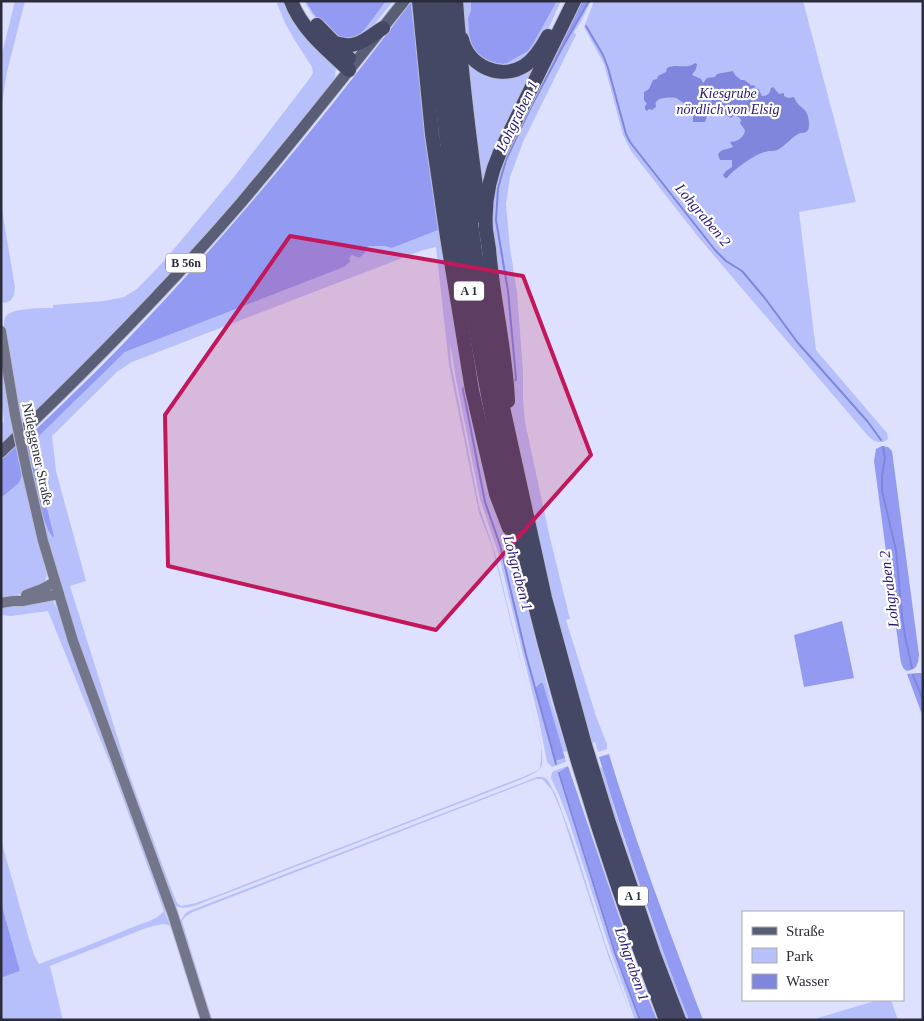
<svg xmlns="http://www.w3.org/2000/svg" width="924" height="1021" viewBox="0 0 924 1021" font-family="Georgia,serif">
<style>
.green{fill:#b8c0fc;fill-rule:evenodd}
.forest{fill:#929af2}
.water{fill:#7f86dc}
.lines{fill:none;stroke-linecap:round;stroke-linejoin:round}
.stream{stroke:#7f86dc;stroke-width:2}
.secondary-casing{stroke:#b9bdd6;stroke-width:12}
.primary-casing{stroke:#b9bdd6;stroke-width:13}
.highway-casing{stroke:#b9bdd6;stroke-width:16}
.secondary{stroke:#73768b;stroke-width:10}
.primary{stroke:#5a5d76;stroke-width:11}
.highway{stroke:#444864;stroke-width:14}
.secondary-bridge-casing{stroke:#b9bdd6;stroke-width:12;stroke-linecap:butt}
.secondary-bridge{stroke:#73768b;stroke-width:10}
.marked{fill:#c2185b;fill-opacity:0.2;stroke:#c2185b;stroke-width:4;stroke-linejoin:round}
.labels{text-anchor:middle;stroke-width:4.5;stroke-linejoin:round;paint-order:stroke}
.shield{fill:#fff;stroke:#6a6b74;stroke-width:1}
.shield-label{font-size:12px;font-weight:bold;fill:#2a2c39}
.park-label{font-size:14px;font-style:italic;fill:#26187c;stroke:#fff}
.street-label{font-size:14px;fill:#2a2c39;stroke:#fff}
.water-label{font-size:15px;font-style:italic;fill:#25157a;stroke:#fff}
</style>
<rect width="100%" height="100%" fill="#dde1fd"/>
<g class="green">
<path d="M 15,1 L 25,1 L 7,72 L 1,109 L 1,58 Z"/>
<path d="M 276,1 L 288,1 L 336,67 L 335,76 L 332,82 L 239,196 L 197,244 L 114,333 L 22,424 L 19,410 L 18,410 L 4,327 C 4,323 4,318 7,315 C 15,308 42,308 53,308 L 53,305 L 104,301 L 124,297 L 137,289 L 164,261 L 234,177 L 307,82 L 313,73 L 312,67 L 294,39 L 285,23 Z"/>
<path d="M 304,1 L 306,1 C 310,11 318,17 326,24 C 330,28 333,32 337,35 C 359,48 375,15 386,1 L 394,1 L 390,5 L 365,36 L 345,43 C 328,30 314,21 304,1 Z"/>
<path d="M 461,1 L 471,1 L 471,10 L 468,18 L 469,34 L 472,47 L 476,54 L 482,58 L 496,63 L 503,64 L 507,63 L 528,51 L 533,44 L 557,1 L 561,1 C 552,20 544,43 529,58 C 511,76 479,70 468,47 C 462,33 463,16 461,1 Z"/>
<path d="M 588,1 L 591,1 L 581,22 L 574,32 L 576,35 L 523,142 L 510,177 L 506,204 L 510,248 L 517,292 L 523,372 L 523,400 L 525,422 L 550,538 L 570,619 L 566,620 L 596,716 L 607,744 L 607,749 L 598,752 L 595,742 L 592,743 L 579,698 L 548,581 L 514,428 L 512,415 L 510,378 L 491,238 L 494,179 L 528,107 Z"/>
<path d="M 594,1 L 803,1 L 856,202 L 799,212 L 816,350 L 887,433 L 888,439 C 881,445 874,442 868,436 L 699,238 L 631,151 L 623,135 L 604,64 L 584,27 Z"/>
<path d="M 545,47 L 483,204 L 464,53 L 501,75 Z"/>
<path d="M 1,204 L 15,287 C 14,295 13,302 4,303 L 1,301 Z"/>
<path d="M 441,229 L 496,506 L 513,552 L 552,704 L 567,751 L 563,752 L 543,683 L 540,683 L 536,687 L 535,690 L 554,759 L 558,761 L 565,758 L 566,762 L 552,767 L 547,762 L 539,720 L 498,552 L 480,499 L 456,379 L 451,348 L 450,347 L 451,363 L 479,506 L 495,553 L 541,745 C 544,768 544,769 522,779 L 212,899 C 201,903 183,913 173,904 L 81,650 L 47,539 L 31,468 C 37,491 39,518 53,538 L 54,536 L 35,460 L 35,443 L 40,435 L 125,352 L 344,267 L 351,261 L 349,259 L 352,255 L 359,258 L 365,252 L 363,250 L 369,246 L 384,246 L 392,248 ZM 436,247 L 449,365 L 479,513 L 492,546 L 528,691 L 541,746 L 541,760 L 540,767 L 538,770 L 523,777 L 218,895 L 196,903 L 181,906 L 177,903 L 169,883 L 129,774 L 70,586 L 86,581 L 56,471 L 52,436 L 117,372 L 132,362 L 423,250 Z"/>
<path d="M 1,358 L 13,433 L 1,445 L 1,426 L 4,421 L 1,395 Z"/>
<path d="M 23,475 L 47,576 L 44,583 C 30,590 17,597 1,598 L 1,498 L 19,483 Z"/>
<path d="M 46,599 L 53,601 L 57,609 L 167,908 L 165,913 L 169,923 L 172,924 L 172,927 C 165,921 154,926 146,928 L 50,966 L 63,1020 L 1,1020 L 1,978 L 20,971 L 1,902 L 1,840 L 29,939 L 34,955 L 39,964 C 71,952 102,940 133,927 C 143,923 157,920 164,911 L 111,766 L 48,611 L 11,616 L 1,615 L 1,608 Z"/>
<path d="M 567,766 L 560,771 L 560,773 L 616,953 L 641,1020 L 635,1020 L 610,949 L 569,821 L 559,795 L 551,778 L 552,772 Z"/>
<path d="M 602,767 L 619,824 L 651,920 L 689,1020 L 685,1020 L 637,885 L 638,884 L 623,839 L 615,819 L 599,768 Z"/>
<path d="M 537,777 L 542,777 L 547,779 L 556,795 L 573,841 L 605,943 L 633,1020 L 609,958 L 561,811 L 552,790 L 542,779 L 536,779 L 193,912 L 186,916 L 182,921 L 212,1020 L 210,1020 L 179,923 L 185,914 L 189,911 Z"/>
<path d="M 878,1000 L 891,1000 L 898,1020 L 811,1020 Z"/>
</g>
<g class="forest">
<path d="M 306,1 L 386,1 C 379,10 365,32 356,37 C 337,45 313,16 306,1 Z"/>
<path d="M 471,1 L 557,1 L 533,44 L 528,51 L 507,63 L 503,64 L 496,63 L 482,58 L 476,54 L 472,47 L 469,34 L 468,18 L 471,10 Z"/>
<path d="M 579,1 L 588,1 L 528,107 Z"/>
<path d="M 411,2 L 413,22 L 417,18 L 441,229 L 392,248 L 384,246 L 369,246 L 364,250 L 366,252 L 359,258 L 352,255 L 349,259 L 351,261 L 344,267 L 125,352 L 40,435 L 35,443 L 35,460 L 54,536 L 53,538 L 48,530 L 42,515 L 25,440 C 58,408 91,377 123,344 C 226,237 322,121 411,2 Z"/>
<path d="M 16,446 L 22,476 L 19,483 L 1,498 L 1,460 Z"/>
<path d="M 882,446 L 888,447 L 892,451 L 919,655 L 918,662 L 916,667 C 904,676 902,667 900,657 L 874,461 L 876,449 Z"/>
<path d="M 842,621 L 854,678 L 804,687 L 794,635 Z"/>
<path d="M 917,673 L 921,673 L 923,676 L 923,717 L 907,674 Z"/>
<path d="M 540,683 L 543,683 L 565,758 L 556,761 L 554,759 L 535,690 L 536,687 Z"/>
<path d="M 609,754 C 617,782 627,810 636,838 C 657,899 680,960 703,1020 L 689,1020 C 655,933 626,846 599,757 Z"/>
<path d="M 568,766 L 641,981 L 657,1020 L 641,1020 L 616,953 L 560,773 L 560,771 Z"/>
<path d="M 1,902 L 20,971 L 1,978 Z"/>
</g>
<path class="water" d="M 695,63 L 697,64 L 696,69 L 692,75 L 701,79 L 703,83 L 707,78 L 715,77 L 717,74 L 733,71 L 735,75 L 741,80 L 744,80 L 750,84 L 751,86 L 753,85 L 756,87 L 750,89 L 750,92 L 757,91 L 758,88 L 762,96 C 768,96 770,93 771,88 L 773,87 L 779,94 L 784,93 L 784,96 L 788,98 L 794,97 C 798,109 808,106 809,122 C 809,124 809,129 808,130 C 806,134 801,132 798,134 C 791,138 786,145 779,149 C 775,152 770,150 765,152 C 755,154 733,170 727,178 L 725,178 L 723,175 L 726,171 L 732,167 L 732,160 L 720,160 L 718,155 C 721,148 727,150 733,147 L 730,142 C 737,142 744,138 745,130 L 740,123 L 741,120 L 739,117 L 733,116 L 731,118 L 724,114 L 721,116 C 716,113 713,114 707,116 L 705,122 L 693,122 L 693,115 L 691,114 L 687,104 C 682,103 680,100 676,98 C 671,97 659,97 656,102 C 655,104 656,105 656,107 L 652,110 L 649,109 L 647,111 L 645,109 L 645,106 L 647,104 L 644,100 L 644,92 L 649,89 L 653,80 L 657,79 L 658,76 L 666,72 L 667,68 C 676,63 686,70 695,63 Z"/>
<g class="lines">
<g class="stream">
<path d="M 586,26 L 603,55 L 608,68 L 626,134 L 630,142 L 715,250 L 726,261 L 742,271 L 764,297 L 798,343 L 868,422 L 881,440"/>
<path d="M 513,381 L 516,380 L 516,378 L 508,291 L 496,220 L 498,188 L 506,160 L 530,109 L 562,48 L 589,1"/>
<path d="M 464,387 L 463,389 L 485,502 L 500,545 L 526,655 L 556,764"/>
<path d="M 883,447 L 885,458 L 882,476 L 882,491 L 896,550 L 902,616 L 905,636 L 912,668"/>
<path d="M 913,675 L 923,700"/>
<path d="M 559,773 L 615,953 L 640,1020"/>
</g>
<defs>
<g id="secondary">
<path d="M 1,331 L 15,415"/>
<path d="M 27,472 L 43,541 L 73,641 L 173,915 L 206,1020"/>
<path d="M 26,595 L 42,589 L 55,582"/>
<path d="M 1,603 L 13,601 L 22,601 L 59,594"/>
</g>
<path id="primary" d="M 1,452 C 84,373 165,291 240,204 C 296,138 350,69 404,1"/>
<g id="highway">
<path d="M 291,1 C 301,29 328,51 349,70"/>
<path d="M 419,1 L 432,134 L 447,237 L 472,390 L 496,494 L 509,528"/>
<path d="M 431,1 C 433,27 437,54 440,80 C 447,148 456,216 468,283 C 509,535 575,782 666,1020"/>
<path d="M 443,1 L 458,133 L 485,320 L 497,380 L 545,598 L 585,745 L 609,823 L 654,955 L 679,1020"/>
<path d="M 456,1 C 461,73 470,144 480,216"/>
<path d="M 317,25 L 349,58"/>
<path d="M 462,39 C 468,65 499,81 524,66 C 535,59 542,47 548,36"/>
<path d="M 335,43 C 357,50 365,39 383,28"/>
<path d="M 508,401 C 506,350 493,300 489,249 C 488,243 487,236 486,230 C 484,203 489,177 500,152 L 574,1"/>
</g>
</defs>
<use href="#secondary" class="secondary-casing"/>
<use href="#primary" class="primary-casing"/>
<use href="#highway" class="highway-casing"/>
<use href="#secondary" class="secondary"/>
<use href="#primary" class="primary"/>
<use href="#highway" class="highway"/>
<defs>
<path id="secondary-bridge" d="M 15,415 L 27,472"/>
</defs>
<use href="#secondary-bridge" class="secondary-bridge-casing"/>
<use href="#secondary-bridge" class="secondary-bridge"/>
</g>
<path class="marked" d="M 290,236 L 523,276 L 591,455 L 436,630 L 168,566 L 165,415 Z"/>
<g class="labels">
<g class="shield">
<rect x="166" y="253.5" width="40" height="19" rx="4"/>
<rect x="454" y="281.5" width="30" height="19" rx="4"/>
<rect x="618" y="886.5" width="30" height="19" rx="4"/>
</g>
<g class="shield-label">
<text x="186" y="267">B 56n</text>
<text x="469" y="295">A 1</text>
<text x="633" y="900">A 1</text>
</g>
<g class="park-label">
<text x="728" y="98">Kiesgrube<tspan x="728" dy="16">nördlich von Elsig</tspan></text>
</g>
<g class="street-label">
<text transform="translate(38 454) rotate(78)" y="5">Nideggener Straße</text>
</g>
<g class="water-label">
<text transform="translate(517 116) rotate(-64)" y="5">Lohgraben 1</text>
<text transform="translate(703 215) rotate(50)" y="5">Lohgraben 2</text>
<text transform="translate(518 573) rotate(75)" y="5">Lohgraben 1</text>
<text transform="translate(889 589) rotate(-97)" y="5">Lohgraben 2</text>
<text transform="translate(632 964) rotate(71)" y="5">Lohgraben 1</text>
</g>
</g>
<rect width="924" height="1021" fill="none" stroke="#2a2c39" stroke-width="5"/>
<rect x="742" y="911" width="162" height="90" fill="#ffffff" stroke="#aaabb0"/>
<rect x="752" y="927" width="25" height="8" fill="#5a5d76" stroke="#aaabb0"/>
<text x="786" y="936" font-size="15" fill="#2a2c39">Straße</text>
<rect x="752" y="948" width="25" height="15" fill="#b8c0fc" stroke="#aaabb0"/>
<text x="786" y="961" font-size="15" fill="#2a2c39">Park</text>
<rect x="752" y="974" width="25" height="15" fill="#7f86dc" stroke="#aaabb0"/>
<text x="786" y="986" font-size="15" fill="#2a2c39">Wasser</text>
</svg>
